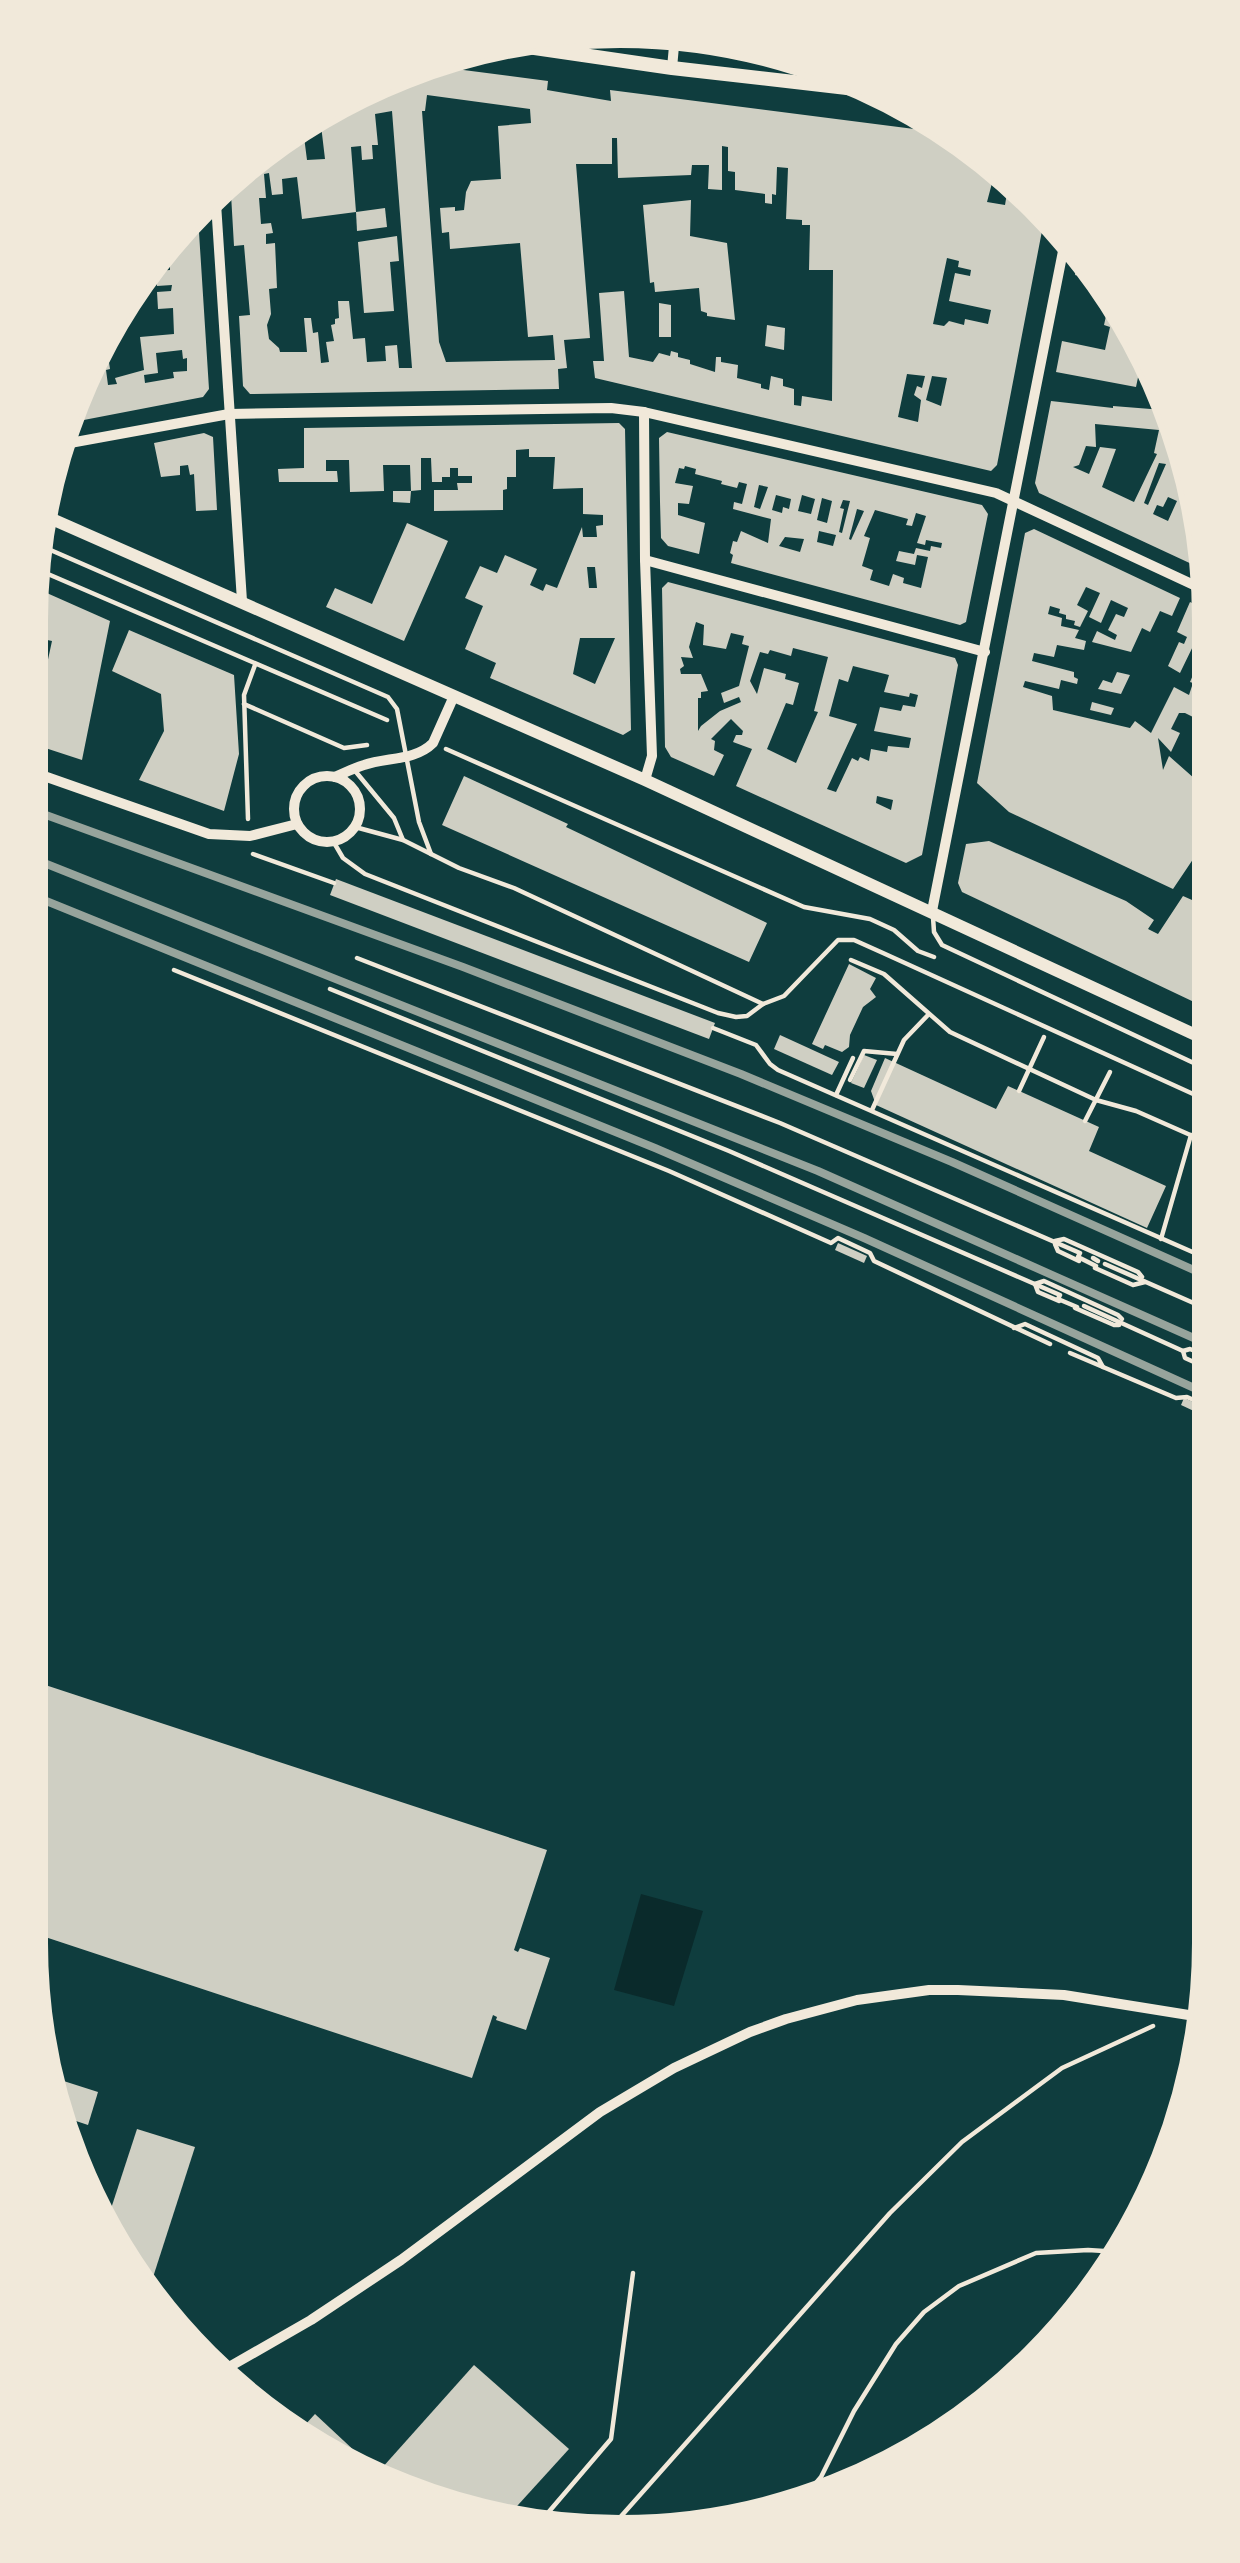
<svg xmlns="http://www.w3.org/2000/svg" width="1240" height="2563" viewBox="0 0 1240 2563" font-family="Commissioner,sans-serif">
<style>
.water{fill:#0a2a2b}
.building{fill:#cfcfc3;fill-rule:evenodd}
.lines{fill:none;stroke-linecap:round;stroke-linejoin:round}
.path{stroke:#f1e9da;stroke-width:4.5}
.service{stroke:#f1e9da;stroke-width:4.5}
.minor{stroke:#f1e9da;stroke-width:10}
.tertiary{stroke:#f1e9da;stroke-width:12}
.secondary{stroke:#f1e9da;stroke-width:14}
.rail{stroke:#97a49c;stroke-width:8}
.rim{fill:none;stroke:#f1e9da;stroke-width:6}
</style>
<rect width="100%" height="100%" fill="#0f3d3e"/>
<path class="water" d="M 641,1894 L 703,1911 L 674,2006 L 614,1990 Z"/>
<g class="building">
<path d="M 417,64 L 548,81 L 547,90 L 611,101 L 610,90 L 961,135 L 983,148 L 1014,178 L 1011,187 L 992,183 L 987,202 L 1005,205 L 1007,193 L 1019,196 L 1020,189 L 1026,191 L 1046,210 L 997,465 L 991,471 L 595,378 L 593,361 L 604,361 L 599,293 L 624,291 L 629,357 L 653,362 L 659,353 L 670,356 L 671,351 L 678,353 L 678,357 L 690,360 L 690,364 L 715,372 L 716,357 L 721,357 L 721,362 L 738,365 L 737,378 L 761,384 L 761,388 L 769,390 L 771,376 L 783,379 L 783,386 L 794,389 L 794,405 L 801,406 L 802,396 L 832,401 L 833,270 L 809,270 L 810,225 L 802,225 L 802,220 L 786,219 L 788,168 L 777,167 L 776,195 L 772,194 L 772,204 L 765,203 L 765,194 L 735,190 L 735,172 L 728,171 L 728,147 L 722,146 L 722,190 L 708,189 L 709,165 L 692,165 L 691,175 L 618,178 L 617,138 L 612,138 L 612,164 L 576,164 L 590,338 L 564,340 L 567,368 L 558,369 L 559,389 L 250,394 L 243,386 L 239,316 L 250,315 L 244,245 L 234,246 L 230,177 L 303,129 L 307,160 L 325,159 L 320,117 L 337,106 L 342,106 L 342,103 L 393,69 ZM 427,95 L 530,109 L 531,123 L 498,126 L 501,179 L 471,181 L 466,192 L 464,210 L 455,211 L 455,207 L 440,208 L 442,233 L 449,232 L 450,249 L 520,243 L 528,337 L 553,335 L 555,360 L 446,362 L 439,342 L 422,111 L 425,111 ZM 392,111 L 412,368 L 399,368 L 397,345 L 385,346 L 386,361 L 367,362 L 365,338 L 353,339 L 349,301 L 338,301 L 339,318 L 335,319 L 335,324 L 331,325 L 334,341 L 326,342 L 329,362 L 321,363 L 318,332 L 313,333 L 311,318 L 304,318 L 307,352 L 280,352 L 279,348 L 269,339 L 267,325 L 271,314 L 269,289 L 277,288 L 275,243 L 266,244 L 266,234 L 273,233 L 271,223 L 261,224 L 259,198 L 266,198 L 264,174 L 269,173 L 272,195 L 283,194 L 282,179 L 297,177 L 302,219 L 356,212 L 351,147 L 361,146 L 362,160 L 373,159 L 372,145 L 378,145 L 375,114 ZM 947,258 L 959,261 L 958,267 L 971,270 L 970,276 L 955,273 L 949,301 L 991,310 L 988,324 L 965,319 L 964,325 L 949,321 L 944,326 L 933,324 ZM 907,374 L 925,376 L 922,388 L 917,386 L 914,395 L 921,400 L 918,422 L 898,417 ZM 932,376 L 947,378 L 941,406 L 926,400 Z"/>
<path d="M 691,200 L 690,236 L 727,243 L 735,320 L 707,316 L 707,313 L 701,311 L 699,288 L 655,292 L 654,282 L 650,283 L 643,205 Z"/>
<path d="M 197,201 L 209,389 L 203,397 L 63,424 L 70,391 L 73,386 L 77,405 L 87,403 L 82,373 L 102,343 L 106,343 L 110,369 L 106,370 L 108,385 L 117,384 L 115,378 L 144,370 L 140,337 L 174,334 L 173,308 L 158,309 L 157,292 L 171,291 L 172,285 L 157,286 L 156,271 L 170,270 L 170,265 L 153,267 L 160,256 L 170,256 L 169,243 ZM 182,350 L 183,359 L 187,358 L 187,371 L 173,372 L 174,378 L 145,383 L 144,375 L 158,373 L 156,353 Z"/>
<path d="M 385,208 L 387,227 L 357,231 L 356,212 Z"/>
<path d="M 397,236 L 399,261 L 390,262 L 394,311 L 364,313 L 358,242 Z"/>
<path d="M 1080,247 L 1092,257 L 1107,282 L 1075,275 Z"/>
<path d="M 1117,298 L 1155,365 L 1141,363 L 1136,387 L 1056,372 L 1062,341 L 1105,350 L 1110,327 L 1104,325 L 1108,307 L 1115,309 Z"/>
<path d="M 659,303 L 671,305 L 671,337 L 659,337 Z"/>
<path d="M 767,325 L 785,328 L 784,350 L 765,346 Z"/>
<path d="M 1051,401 L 1113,408 L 1113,406 L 1176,411 L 1191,469 L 1184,485 L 1197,491 L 1211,542 L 1211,573 L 1039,493 L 1035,483 ZM 1095,424 L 1159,430 L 1154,453 L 1157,454 L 1134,502 L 1102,487 L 1116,449 L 1100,447 L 1089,474 L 1073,467 L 1079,465 L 1086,446 L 1096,447 ZM 1159,463 L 1166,464 L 1148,505 L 1144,503 ZM 1168,497 L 1177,501 L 1168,521 L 1153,514 L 1157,505 L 1163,507 Z"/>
<path d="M 619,423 L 625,429 L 631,730 L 623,735 L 490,678 L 496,663 L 465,649 L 483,606 L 465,598 L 480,566 L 497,573 L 505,555 L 537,569 L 530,585 L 543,591 L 546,584 L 557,588 L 582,527 L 583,537 L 597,537 L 596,526 L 603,525 L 603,515 L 583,514 L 583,488 L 553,489 L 555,457 L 529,457 L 529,449 L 516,450 L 516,477 L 507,477 L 507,489 L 503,490 L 503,510 L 434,511 L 434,490 L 458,490 L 457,483 L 472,483 L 472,476 L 458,476 L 458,468 L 450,468 L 450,477 L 442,477 L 442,482 L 432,482 L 431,458 L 421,458 L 421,490 L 411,491 L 410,503 L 393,502 L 393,491 L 411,491 L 410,465 L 383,465 L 384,491 L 350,492 L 349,460 L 326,460 L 326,471 L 337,471 L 338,482 L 279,482 L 278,469 L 304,468 L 304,428 ZM 587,567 L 595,567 L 597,588 L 589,588 ZM 580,638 L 615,638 L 595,684 L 573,674 Z"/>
<path d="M 667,432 L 982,505 L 988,514 L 966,622 L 960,625 L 731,563 L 733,555 L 730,553 L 733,541 L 737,542 L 741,531 L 768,543 L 771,519 L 733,509 L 734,502 L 742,504 L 747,484 L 739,482 L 737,488 L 721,484 L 722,481 L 695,474 L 696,469 L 685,466 L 684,469 L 679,468 L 675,483 L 693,486 L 689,504 L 678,503 L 678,515 L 705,523 L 699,554 L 668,546 L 661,538 L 660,502 L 659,438 ZM 759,485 L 768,487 L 760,509 L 754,507 ZM 776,495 L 791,499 L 789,509 L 783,507 L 782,513 L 772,510 ZM 802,495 L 815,499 L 811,514 L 798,511 ZM 822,498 L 832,501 L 827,523 L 817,520 ZM 843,500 L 850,501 L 842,533 L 839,532 L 844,509 L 840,508 ZM 857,509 L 864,511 L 851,540 L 849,539 ZM 875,510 L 908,519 L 906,525 L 912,526 L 916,513 L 926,516 L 917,543 L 925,545 L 926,540 L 942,543 L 941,548 L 931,546 L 930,551 L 916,548 L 914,554 L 899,551 L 896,561 L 915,565 L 917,555 L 928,557 L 921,588 L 903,583 L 904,578 L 893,574 L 889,586 L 870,580 L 873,570 L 862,566 L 870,538 L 864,536 ZM 819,531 L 836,535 L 833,546 L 817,542 ZM 785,537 L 804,539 L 800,552 L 779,546 Z"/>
<path d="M 204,433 L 213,437 L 217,510 L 196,511 L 194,474 L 190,475 L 188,465 L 180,466 L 180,475 L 161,477 L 154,443 Z"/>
<path d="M 407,523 L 448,541 L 404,641 L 326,607 L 335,588 L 372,604 Z"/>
<path d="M 1034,529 L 1180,598 L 1172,616 L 1160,611 L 1150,632 L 1142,628 L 1131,652 L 1092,642 L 1097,631 L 1115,640 L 1117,635 L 1108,630 L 1116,614 L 1124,617 L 1128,608 L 1111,600 L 1101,623 L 1089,617 L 1100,593 L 1086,587 L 1077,605 L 1088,611 L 1080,627 L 1074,625 L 1075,621 L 1066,619 L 1066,615 L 1059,613 L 1060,609 L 1050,606 L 1048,614 L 1062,618 L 1061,626 L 1079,630 L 1075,638 L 1086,641 L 1084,650 L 1057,645 L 1054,657 L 1034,653 L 1032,661 L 1074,672 L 1074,677 L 1078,679 L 1077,684 L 1061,680 L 1059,689 L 1025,681 L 1023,687 L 1052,696 L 1053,710 L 1130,728 L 1135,721 L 1151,733 L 1174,687 L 1189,695 L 1193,683 L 1190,682 L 1202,654 L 1211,655 L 1211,726 L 1185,713 L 1179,713 L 1171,729 L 1180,733 L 1171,752 L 1158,738 L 1163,770 L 1169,756 L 1212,794 L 1212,831 L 1173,889 L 1009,812 L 977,783 L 1025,533 Z"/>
<path d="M 668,582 L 955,658 L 958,665 L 922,855 L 906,863 L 736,786 L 752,749 L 733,742 L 736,735 L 742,735 L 743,731 L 731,719 L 711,739 L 715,741 L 714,750 L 724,755 L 714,776 L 671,757 L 665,747 L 662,588 ZM 696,622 L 704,625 L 703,645 L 726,649 L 731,633 L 744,636 L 742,644 L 749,646 L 739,686 L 721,693 L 724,703 L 739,697 L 741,702 L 720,711 L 701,726 L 698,731 L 698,698 L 701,698 L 701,692 L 708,691 L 701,674 L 681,674 L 680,669 L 684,666 L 681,657 L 693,658 L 689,647 ZM 793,648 L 828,657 L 814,711 L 818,712 L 796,763 L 767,749 L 786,703 L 793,705 L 799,683 L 785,679 L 786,674 L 764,668 L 757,694 L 750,681 L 760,652 L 768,654 L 770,650 L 791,656 ZM 853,666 L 889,675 L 884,692 L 909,697 L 910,693 L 918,695 L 915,707 L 903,705 L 901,711 L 880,707 L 874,731 L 911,738 L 909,748 L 888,746 L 887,752 L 871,749 L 869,761 L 860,757 L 858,761 L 852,758 L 836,792 L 827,789 L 857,724 L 829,716 L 839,679 L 848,682 ZM 877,796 L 893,800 L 891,810 L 876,803 Z"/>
<path d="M 31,586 L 110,621 L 82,760 L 30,743 L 52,641 L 24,635 Z"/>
<path d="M 1190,602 L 1211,612 L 1211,648 L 1196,640 L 1180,673 L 1168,666 L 1179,642 L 1184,644 L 1187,637 L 1177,632 Z"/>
<path d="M 129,630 L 234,675 L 239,754 L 224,811 L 139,780 L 164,731 L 161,694 L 112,671 Z"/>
<path d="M 1117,672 L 1130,675 L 1121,694 L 1098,689 L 1103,680 L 1112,683 Z"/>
<path d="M 1092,702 L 1114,708 L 1111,715 L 1090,710 Z"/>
<path d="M 464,776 L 568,824 L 566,827 L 767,923 L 749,962 L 442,825 Z"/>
<path d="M 989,841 L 1126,901 L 1154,920 L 1148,929 L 1158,934 L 1183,896 L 1192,900 L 1212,860 L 1212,963 L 1210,969 L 1212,970 L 1213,1011 L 962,892 L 958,883 L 966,844 Z"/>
<path d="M 336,879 L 715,1023 L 709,1039 L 330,895 Z"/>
<path d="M 849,964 L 876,978 L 870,989 L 876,997 L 863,1007 L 850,1035 L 849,1047 L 842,1052 L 825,1045 L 823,1049 L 812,1044 Z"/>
<path d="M 780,1035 L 839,1062 L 832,1075 L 774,1049 Z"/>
<path d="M 864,1055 L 877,1060 L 864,1088 L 851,1083 Z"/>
<path d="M 885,1058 L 996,1109 L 1008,1086 L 1099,1127 L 1089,1151 L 1166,1186 L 1147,1228 L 876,1105 L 871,1091 Z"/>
<path d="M 1213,1204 L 1213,1243 L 1200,1237 Z"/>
<path d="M 838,1243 L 867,1256 L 864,1263 L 835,1250 Z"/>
<path d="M 1184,1398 L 1214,1411 L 1211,1419 L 1181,1405 Z"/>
<path d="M 24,1678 L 547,1850 L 514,1950 L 518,1952 L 520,1948 L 550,1958 L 526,2030 L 496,2020 L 497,2017 L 493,2015 L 472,2078 L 24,1930 Z"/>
<path d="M 48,2076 L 98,2092 L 88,2125 L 52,2113 Z"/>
<path d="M 137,2129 L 195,2147 L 145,2302 L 105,2227 Z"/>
<path d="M 474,2365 L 569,2449 L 499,2526 L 373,2478 Z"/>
<path d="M 315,2414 L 359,2455 L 346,2468 L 321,2459 L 295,2436 Z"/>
</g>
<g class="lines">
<g class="path">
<path d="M 599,28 L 660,36"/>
<path d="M 689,40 L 720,44"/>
<path d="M 450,60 L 450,58"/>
<path d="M 34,568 L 387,720"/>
<path d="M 244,704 L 344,748 L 367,745"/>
<path d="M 446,749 L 804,907 L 870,919 L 894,930 L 918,951 L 934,957"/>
<path d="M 248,819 L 244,695 L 255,665"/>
<path d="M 253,854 L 334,883"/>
<path d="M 357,958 L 780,1123 L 1080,1253 L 1078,1257 L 1096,1266"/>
<path d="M 851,960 L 884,974 L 950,1032 L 1096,1100 L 1136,1111 L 1213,1145"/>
<path d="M 174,970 L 669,1171 L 831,1243 L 838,1238 L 870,1253 L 874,1261 L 1050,1344"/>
<path d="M 330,989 L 729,1151 L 1060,1295 L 1058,1299 L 1077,1307"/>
<path d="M 713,1028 L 756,1045 L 770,1064 L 778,1070 L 1213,1261"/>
<path d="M 850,1080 L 864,1051 L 897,1054"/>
<path d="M 1019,1091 L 1044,1037"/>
<path d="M 836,1095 L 853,1058"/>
<path d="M 872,1110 L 904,1040 L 928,1015"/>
<path d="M 1085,1121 L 1110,1072"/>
<path d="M 1161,1239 L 1191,1135"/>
<path d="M 1055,1241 L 1064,1239 L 1138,1272 L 1142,1277"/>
<path d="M 1055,1244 L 1058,1251 L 1079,1261"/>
<path d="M 1093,1258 L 1098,1261"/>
<path d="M 1105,1264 L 1214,1312"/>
<path d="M 1095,1268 L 1133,1285 L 1145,1282"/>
<path d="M 1035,1284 L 1044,1281 L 1118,1315 L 1122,1319"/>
<path d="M 1035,1284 L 1038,1292 L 1059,1301"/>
<path d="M 1084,1306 L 1183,1351 L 1185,1358 L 1214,1371"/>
<path d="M 1075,1308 L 1114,1325 L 1119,1325"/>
<path d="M 1014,1328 L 1025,1324 L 1098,1358 L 1103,1367"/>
<path d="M 1183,1351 L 1190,1349 L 1214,1359"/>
<path d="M 1070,1353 L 1176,1398 L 1187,1397 L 1214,1409"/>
<path d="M 799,2503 L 821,2477 L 854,2411 L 896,2344 L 924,2312 L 959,2286 L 1036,2253 L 1088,2250 L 1120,2252"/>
<path d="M 608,2531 L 890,2213 L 962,2142 L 1062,2068 L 1153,2026"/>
</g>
<g class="service">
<path d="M 39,545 L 388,697 L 397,709 L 419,822 L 431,854"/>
<path d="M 356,772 L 394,818 L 403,840"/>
<path d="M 355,827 L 403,840 L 459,868 L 514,888 L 763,1004"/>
<path d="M 333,841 L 343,858 L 365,874 L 718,1013 L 736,1017 L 747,1016 L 763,1004 L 784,996 L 838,940 L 854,940 L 883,953 L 1213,1103"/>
<path d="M 933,917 L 934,932 L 942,945 L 1198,1065 L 1207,1065 L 1213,1059"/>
<path d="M 535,2528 L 611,2439 L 633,2273"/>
</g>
<g class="minor">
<path d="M 672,68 L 675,35"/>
<path d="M 215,188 L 242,601"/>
<path d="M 644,412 L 645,560 L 652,756 L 645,780"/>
<path d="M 59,445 L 229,414 L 611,408 L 644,412 L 996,493 L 1211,593"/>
<path d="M 645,560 L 985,652"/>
<path d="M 24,769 L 209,834 L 250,836 L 297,824"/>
<circle cx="327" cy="809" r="33"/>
<path d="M 335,777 C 344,773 354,768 364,765 C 387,757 415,761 433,743 L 454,696"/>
<path d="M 932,911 L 1067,231"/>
<path d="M 222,2371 L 311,2320 L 401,2260 L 600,2112 L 674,2068 L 750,2032 L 786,2019 L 857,2000 L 929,1990 L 958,1990 L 1064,1995 L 1201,2017"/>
</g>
<path class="tertiary" d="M 45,516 L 645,780 L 1213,1043"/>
<path class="secondary" d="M 514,45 L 672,68 L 890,93"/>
<g class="rail">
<path d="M 24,807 L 463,967 L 741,1074 L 952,1162 L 1214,1279"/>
<path d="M 24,855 L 818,1171 L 1214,1347"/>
<path d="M 24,892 L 655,1148 L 864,1238 L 1214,1397"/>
</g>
</g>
<path d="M0 0H1240V2563H0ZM620 45H620A575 575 0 0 1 1195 620V1943A575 575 0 0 1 620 2518H620A575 575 0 0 1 45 1943V620A575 575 0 0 1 620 45Z" fill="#f1e9da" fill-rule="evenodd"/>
<path class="rim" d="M620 45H620A575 575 0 0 1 1195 620V1943A575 575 0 0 1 620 2518H620A575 575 0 0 1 45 1943V620A575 575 0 0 1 620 45Z"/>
</svg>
